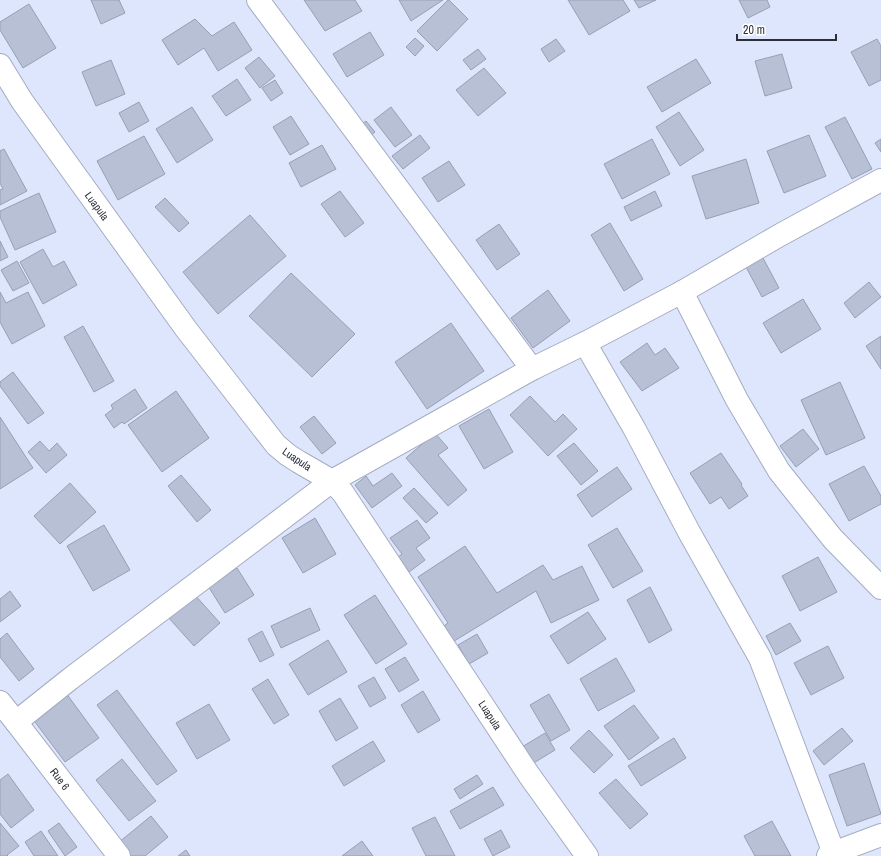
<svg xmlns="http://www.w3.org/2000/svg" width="881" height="856" viewBox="0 0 881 856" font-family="'Archivo Narrow',sans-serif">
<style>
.building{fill:#b8c0d6;stroke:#979fb4}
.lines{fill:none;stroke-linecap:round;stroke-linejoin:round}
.minor-casing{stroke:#a5acc2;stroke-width:24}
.minor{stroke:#fff;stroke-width:22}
.labels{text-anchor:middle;stroke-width:3;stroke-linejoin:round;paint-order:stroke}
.street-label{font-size:11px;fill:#2c2f37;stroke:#fff}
</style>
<rect width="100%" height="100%" fill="#dee6fd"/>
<g class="building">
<path d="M 91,0 L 119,0 L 125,13 L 101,24 Z"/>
<path d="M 304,0 L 355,0 L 362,11 L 325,31 Z"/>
<path d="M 399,0 L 443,0 L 411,21 Z"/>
<path d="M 448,0 L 449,0 L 468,19 L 437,51 L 417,31 Z"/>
<path d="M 568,0 L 623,0 L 630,11 L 589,35 Z"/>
<path d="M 634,0 L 656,0 L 639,8 Z"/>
<path d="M 739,0 L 767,0 L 770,7 L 748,18 Z"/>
<path d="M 29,4 L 56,48 L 23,68 L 0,30 L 0,22 Z"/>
<path d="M 195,19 L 212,36 L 234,22 L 252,50 L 218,71 L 204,48 L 178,65 L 162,40 Z"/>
<path d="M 370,32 L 384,55 L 347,77 L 333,54 Z"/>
<path d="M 415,38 L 424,46 L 415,56 L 406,47 Z"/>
<path d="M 556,39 L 565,51 L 549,62 L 541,49 Z"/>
<path d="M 877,39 L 881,46 L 881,80 L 869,86 L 851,52 Z"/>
<path d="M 478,49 L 486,59 L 471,70 L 463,60 Z"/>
<path d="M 782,54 L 792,88 L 765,96 L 755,61 Z"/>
<path d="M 259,57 L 275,76 L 260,88 L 245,68 Z"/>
<path d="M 696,59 L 711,83 L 662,112 L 647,87 Z"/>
<path d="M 111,60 L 125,94 L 96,106 L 82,72 Z"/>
<path d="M 484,68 L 506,93 L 478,116 L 456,90 Z"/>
<path d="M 237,79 L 251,100 L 226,116 L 212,96 Z"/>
<path d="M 275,80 L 283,93 L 271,101 L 262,88 Z"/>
<path d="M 139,102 L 149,121 L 129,132 L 119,113 Z"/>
<path d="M 192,107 L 213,140 L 177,163 L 156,129 Z"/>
<path d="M 391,107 L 412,135 L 395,147 L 374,120 Z"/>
<path d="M 679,112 L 704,150 L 680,166 L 656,127 Z"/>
<path d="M 291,116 L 309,144 L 290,155 L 273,127 Z"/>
<path d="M 845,117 L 872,169 L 852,179 L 825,127 Z"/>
<path d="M 366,121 L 375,132 L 366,139 L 357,128 Z"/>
<path d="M 420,135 L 430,148 L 403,169 L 392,156 Z"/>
<path d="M 809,135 L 826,176 L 784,193 L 767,151 Z"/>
<path d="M 144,136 L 165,174 L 118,200 L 97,161 Z"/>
<path d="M 652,139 L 670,174 L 622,199 L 604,164 Z"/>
<path d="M 881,139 L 881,152 L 875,143 Z"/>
<path d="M 322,145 L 336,169 L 301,187 L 289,163 Z"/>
<path d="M 4,149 L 27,191 L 0,205 L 0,190 L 3,189 L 0,183 L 0,151 Z"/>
<path d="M 746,159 L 759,203 L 706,219 L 692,176 Z"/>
<path d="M 449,161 L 465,185 L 438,202 L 422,178 Z"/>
<path d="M 340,191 L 364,223 L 345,237 L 321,204 Z"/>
<path d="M 655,191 L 662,206 L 631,221 L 624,207 Z"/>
<path d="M 39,193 L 56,232 L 15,250 L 0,217 L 0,211 Z"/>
<path d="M 165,198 L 189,223 L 179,232 L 155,207 Z"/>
<path d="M 250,215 L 286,256 L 218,314 L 183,272 Z"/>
<path d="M 610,223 L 643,279 L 624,291 L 591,235 Z"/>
<path d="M 499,224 L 520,254 L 497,270 L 476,240 Z"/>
<path d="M 0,241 L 8,257 L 0,261 Z"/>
<path d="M 43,249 L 53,267 L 64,261 L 77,285 L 43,304 L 20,262 Z"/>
<path d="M 763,258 L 779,288 L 762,297 L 746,267 Z"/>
<path d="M 17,261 L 29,283 L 13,291 L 1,270 Z"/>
<path d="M 291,273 L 355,334 L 312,377 L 249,316 Z"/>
<path d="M 869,282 L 881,297 L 855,318 L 844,303 Z"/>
<path d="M 548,290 L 570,321 L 533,348 L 511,318 Z"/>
<path d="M 0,292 L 6,303 L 28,292 L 45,326 L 12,344 L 0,322 Z"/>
<path d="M 803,299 L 821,329 L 781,353 L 763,323 Z"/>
<path d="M 451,323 L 484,371 L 427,409 L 395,362 Z"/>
<path d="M 83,326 L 114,381 L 94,392 L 64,337 Z"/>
<path d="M 881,336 L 881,369 L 866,346 Z"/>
<path d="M 647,343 L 655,355 L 665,348 L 679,368 L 642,391 L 620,362 Z"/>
<path d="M 13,372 L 44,413 L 28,424 L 0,386 L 0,382 Z"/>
<path d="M 840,382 L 865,438 L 826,455 L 801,400 Z"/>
<path d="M 135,389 L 147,408 L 124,424 L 122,422 L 114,428 L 105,415 L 113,409 L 111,405 Z"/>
<path d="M 176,391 L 209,438 L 162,472 L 128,425 Z"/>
<path d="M 530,396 L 555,422 L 563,414 L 577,429 L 548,456 L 510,415 Z"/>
<path d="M 489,409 L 513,452 L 484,469 L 459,426 Z"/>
<path d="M 314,416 L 336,443 L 322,454 L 300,427 Z"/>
<path d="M 0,417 L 33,468 L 0,489 Z"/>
<path d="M 803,429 L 819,449 L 796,467 L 780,446 Z"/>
<path d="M 435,433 L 448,448 L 438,455 L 467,490 L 448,506 L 406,458 Z"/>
<path d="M 40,441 L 49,451 L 57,443 L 67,455 L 46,473 L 28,452 Z"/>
<path d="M 574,443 L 598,471 L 581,485 L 557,456 Z"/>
<path d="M 721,453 L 742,484 L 741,485 L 748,496 L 729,509 L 721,497 L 710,504 L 690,473 Z"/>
<path d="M 864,466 L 881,496 L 881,504 L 849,521 L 829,484 Z"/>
<path d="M 617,467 L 632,489 L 592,517 L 577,495 Z"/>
<path d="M 392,473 L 402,486 L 372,508 L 355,485 L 366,476 L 373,486 Z"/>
<path d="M 181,475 L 211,510 L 197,522 L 168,486 Z"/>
<path d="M 70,483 L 96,512 L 60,544 L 34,516 Z"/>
<path d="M 414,488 L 438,513 L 426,523 L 403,498 Z"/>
<path d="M 315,518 L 336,554 L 303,573 L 282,538 Z"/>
<path d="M 417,520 L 430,538 L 416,548 L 425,560 L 409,572 L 398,557 L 402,554 L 390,538 Z"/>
<path d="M 104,525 L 130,570 L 93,591 L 67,546 Z"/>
<path d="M 617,528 L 643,571 L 613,588 L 588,545 Z"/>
<path d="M 465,546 L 497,593 L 543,565 L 553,580 L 582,566 L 599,600 L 551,623 L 536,591 L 451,643 L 441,628 L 448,623 L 418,577 Z"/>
<path d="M 818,557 L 837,592 L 800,611 L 782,576 Z"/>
<path d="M 237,568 L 254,595 L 225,613 L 208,586 Z"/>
<path d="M 650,587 L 672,630 L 649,643 L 627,600 Z"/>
<path d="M 10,591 L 21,606 L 0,622 L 0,599 Z"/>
<path d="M 194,594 L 220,623 L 194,646 L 168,617 Z"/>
<path d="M 375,595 L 407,644 L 376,664 L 344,615 Z"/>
<path d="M 310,608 L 320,630 L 281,648 L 271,626 Z"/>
<path d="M 588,612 L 606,639 L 568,664 L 550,636 Z"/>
<path d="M 790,623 L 801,641 L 776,655 L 766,636 Z"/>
<path d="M 262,631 L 274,655 L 260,662 L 248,639 Z"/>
<path d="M 7,633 L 34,669 L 19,681 L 0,657 L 0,639 Z"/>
<path d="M 477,634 L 488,653 L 469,664 L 458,645 Z"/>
<path d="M 328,640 L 347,672 L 308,695 L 289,664 Z"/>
<path d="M 828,646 L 844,678 L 811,695 L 794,663 Z"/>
<path d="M 405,657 L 419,680 L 399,692 L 385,669 Z"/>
<path d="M 616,658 L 635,691 L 598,711 L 580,679 Z"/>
<path d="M 374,677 L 386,698 L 370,707 L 358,686 Z"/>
<path d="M 268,679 L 289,715 L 274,724 L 252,689 Z"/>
<path d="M 63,689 L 99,738 L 65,762 L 29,714 Z"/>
<path d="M 117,690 L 177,771 L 157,785 L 97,705 Z"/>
<path d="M 423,691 L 440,720 L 418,733 L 401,705 Z"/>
<path d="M 549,694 L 570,730 L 551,741 L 530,705 Z"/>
<path d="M 340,698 L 358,728 L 336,741 L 319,711 Z"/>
<path d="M 209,704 L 230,740 L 197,759 L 176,723 Z"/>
<path d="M 634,705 L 659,738 L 629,760 L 604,726 Z"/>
<path d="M 842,728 L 853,741 L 824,765 L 813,751 Z"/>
<path d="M 589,730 L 613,755 L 594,773 L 570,748 Z"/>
<path d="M 545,733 L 555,750 L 532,764 L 522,747 Z"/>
<path d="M 674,738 L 686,758 L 641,786 L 628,766 Z"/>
<path d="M 373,741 L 385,761 L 344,786 L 332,766 Z"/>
<path d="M 122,759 L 156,801 L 129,821 L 96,780 Z"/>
<path d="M 864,763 L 881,814 L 847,826 L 829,775 Z"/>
<path d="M 8,774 L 34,810 L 11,828 L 0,814 L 0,780 Z"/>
<path d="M 477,775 L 483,784 L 460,799 L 454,789 Z"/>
<path d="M 616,779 L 648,814 L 630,829 L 599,793 Z"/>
<path d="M 493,787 L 504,805 L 460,829 L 450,811 Z"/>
<path d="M 151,816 L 168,837 L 145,856 L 129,856 L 118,843 Z"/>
<path d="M 435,817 L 455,856 L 426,856 L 412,828 Z"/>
<path d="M 772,821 L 791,856 L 755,856 L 744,836 Z"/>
<path d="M 0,823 L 19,846 L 7,855 L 8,856 L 0,856 Z"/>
<path d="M 59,823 L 77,847 L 65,856 L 48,831 Z"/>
<path d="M 501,830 L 510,847 L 493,856 L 484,839 Z"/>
<path d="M 41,831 L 58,856 L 34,856 L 25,842 Z"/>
<path d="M 362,841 L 373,856 L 342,856 Z"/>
<path d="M 186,850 L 190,856 L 178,856 Z"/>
</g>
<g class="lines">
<defs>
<g id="minor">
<path d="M 258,0 L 532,369"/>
<path d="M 0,65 L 22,101 L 81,183 L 186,329 L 276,445 L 288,455 L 299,462 L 332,481 L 343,493 L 529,775 L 587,856"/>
<path d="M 682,292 L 737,400 L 779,471 L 833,539 L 881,588"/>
<path d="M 585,343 L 634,428 L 689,532 L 760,658 L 786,726 L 835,856"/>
<path d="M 0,702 L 16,722 L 119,856"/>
<path d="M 16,722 L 70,679 L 332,481 L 532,369 L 585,343 L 682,292 L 780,235 L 881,180"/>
<path d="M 828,856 L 833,853 L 881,835"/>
</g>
</defs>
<use href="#minor" class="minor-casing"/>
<use href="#minor" class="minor"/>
</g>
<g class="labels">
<g class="street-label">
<text transform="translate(97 206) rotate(54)" y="4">Luapula</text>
<text transform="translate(297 459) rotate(34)" y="4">Luapula</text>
<text transform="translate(490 715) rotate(57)" y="4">Luapula</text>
<text transform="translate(60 779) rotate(53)" y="4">Rue 6</text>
</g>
</g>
<path d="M737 34v6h99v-6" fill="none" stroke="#2c2f37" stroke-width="2"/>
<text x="743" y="34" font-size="12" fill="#2c2f37" stroke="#ffffff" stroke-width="3" paint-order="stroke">20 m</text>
</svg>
